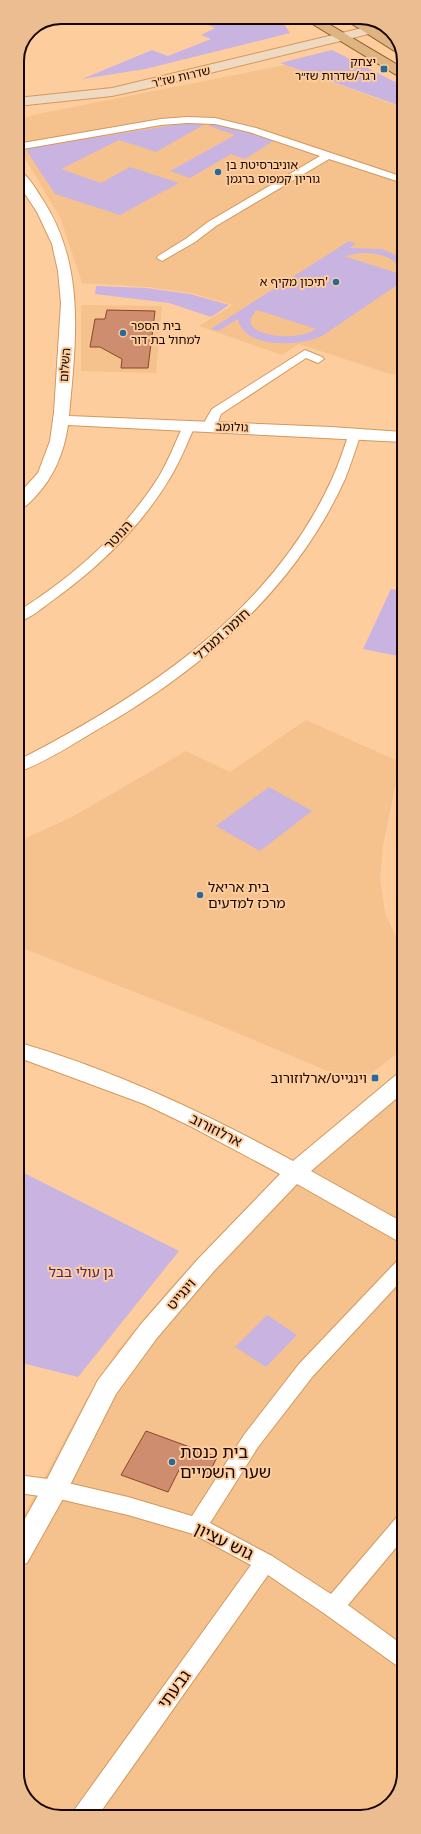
<svg xmlns="http://www.w3.org/2000/svg" width="421" height="1834" viewBox="0 0 421 1834" font-family="'Noto Sans','Noto Sans Hebrew',sans-serif">
<style>
.built{fill:#f5c18d}
.green{fill:#c9b3e1;fill-rule:evenodd}
.building{fill:#ce8d6f;stroke:#8b4724}
.lines{fill:none;stroke-linecap:round;stroke-linejoin:round}
.minor-casing{stroke:#d3985c;stroke-width:2}
.tertiary-casing{stroke:#d3985c;stroke-width:2}
.secondary-casing{stroke:#d3985c;stroke-width:2}
.primary-casing{stroke:#8b571f;stroke-width:2}
.minor{fill:#fff;fill-rule:evenodd}
.tertiary{fill:#fff;fill-rule:evenodd}
.secondary{fill:#efdac1;fill-rule:evenodd}
.primary{fill:#dfb483;fill-rule:evenodd}
.poi-dot{fill:#25699e;stroke:#fecd9d;stroke-width:1.5}
.labels{text-anchor:middle;stroke-width:4;stroke-linejoin:round;paint-order:stroke}
.far-poi-label{font-size:12px;fill:#170700;stroke:#fecd9d;text-anchor:end}
.far-street-label{font-size:12px;fill:#170700;stroke:#fecd9d}
.street-label{font-size:14px;fill:#170700;stroke:#fecd9d}
.poi-label{font-size:14px;fill:#170700;stroke:#fecd9d;text-anchor:start}
.park-label{font-size:14px;fill:#4a246a;stroke:#fecd9d}
.near-poi-label{font-size:17px;fill:#170700;stroke:#fecd9d;text-anchor:start}
.near-street-label{font-size:17px;fill:#170700;stroke:#fecd9d}
.rim{fill:none;stroke:#170700;stroke-width:2}
</style>
<rect width="100%" height="100%" fill="#fecd9d"/>
<g class="built">
<path d="M 285,65 L 403,108 L 403,376 L 387,373 L 299,344 L 282,355 L 199,326 L 233,305 L 191,293 L 148,287 L 82,283 L 60,217 L 17,145 L 17,121 L 33,115 Z"/>
<path d="M 81,305 L 162,306 L 156,373 L 81,371 Z"/>
<path d="M 306,720 L 400,762 L 383,846 L 380,878 L 385,913 L 404,954 L 404,1048 L 358,1084 L 209,1021 L 17,946 L 17,842 L 72,817 L 186,751 L 230,772 Z"/>
<path d="M 404,1069 L 404,1773 L 393,1802 L 368,1816 L 56,1817 L 30,1804 L 18,1781 L 18,1526 L 86,1400 L 117,1351 L 175,1282 L 276,1177 Z"/>
</g>
<g class="green">
<path d="M 189,17 L 279,17 L 290,33 L 145,69 L 82,79 L 152,50 L 168,56 L 211,39 L 201,35 L 215,28 Z"/>
<path d="M 332,50 L 403,86 L 403,107 L 280,63 Z"/>
<path d="M 187,123 L 205,124 L 156,152 L 119,140 L 61,169 L 101,183 L 130,167 L 179,183 L 120,215 L 55,194 L 27,151 L 29,148 Z"/>
<path d="M 213,123 L 240,129 L 275,140 L 245,159 L 231,154 L 190,178 L 170,171 L 235,135 L 209,126 Z"/>
<path d="M 349,241 L 356,244 L 350,248 L 382,249 L 403,258 L 403,281 L 322,336 C 301,346 244,350 238,319 L 218,331 L 211,329 ZM 360,253 C 373,253 390,254 398,266 L 397,273 L 344,256 ZM 257,310 L 316,329 C 295,344 230,335 257,310 Z"/>
<path d="M 96,286 L 146,288 L 190,294 L 229,305 L 211,317 L 169,303 L 95,294 Z"/>
<path d="M 391,589 L 403,591 L 403,657 L 363,649 Z"/>
<path d="M 269,787 L 312,811 L 260,851 L 216,826 Z"/>
<path d="M 18,1170 L 179,1251 L 78,1377 L 18,1362 Z"/>
<path d="M 267,1315 L 297,1335 L 266,1367 L 235,1347 Z"/>
</g>
<g class="building">
<path d="M 107,310 L 155,311 L 148,368 L 121,368 L 122,359 L 100,347 L 90,347 L 95,319 L 105,319 Z"/>
<path d="M 146,1431 L 217,1457 L 207,1478 L 180,1468 L 168,1492 L 121,1475 Z"/>
</g>
<g class="lines">
<defs>
<g id="minor">
<path d="M 187,117 L 215,118 L 256,128 L 403,177 L 403,183 L 329,159 L 216,226 L 195,242 L 162,261 L 157,258 L 158,256 L 187,238 L 208,222 L 320,156 L 249,132 L 215,124 L 187,123 L 161,125 L 17,150 L 17,144 L 161,119 Z"/>
<path d="M 305,350 L 322,357 L 324,359 L 318,363 L 306,358 L 221,414 L 215,430 L 207,430 L 205,421 L 212,409 Z"/>
<path d="M 189,422 L 195,426 C 187,443 180,462 170,478 C 142,525 100,566 56,598 C 44,606 31,619 17,622 L 17,612 C 71,578 123,533 158,478 C 168,462 175,443 183,426 Z"/>
<path d="M 355,429 L 361,433 C 356,448 351,464 345,479 C 295,590 199,672 95,731 C 75,743 39,766 17,772 L 17,761 C 144,696 271,613 332,479 C 339,464 344,448 349,433 Z"/>
<path d="M 404,1259 L 404,1278 L 313,1376 L 258,1447 L 210,1523 L 272,1556 L 331,1594 L 397,1517 L 404,1514 L 404,1538 L 348,1605 L 404,1646 L 404,1668 L 396,1665 L 325,1614 L 268,1575 L 97,1817 L 72,1817 L 75,1809 L 251,1565 L 193,1534 L 128,1515 L 55,1498 L 18,1493 L 18,1475 L 55,1480 L 128,1497 L 192,1516 L 244,1435 L 299,1364 L 397,1261 Z"/>
</g>
<g id="tertiary">
<path d="M 17,170 C 27,173 35,188 41,197 C 86,264 76,339 69,416 L 331,427 L 403,432 L 403,442 L 68,425 C 64,453 54,477 35,497 C 29,503 25,508 17,510 L 17,496 L 38,473 L 50,441 L 54,412 L 61,303 L 58,271 L 52,244 L 37,212 L 17,182 Z"/>
<path d="M 17,1042 C 114,1070 205,1113 293,1161 L 396,1075 L 404,1072 L 404,1092 L 311,1171 L 404,1223 L 404,1243 L 396,1240 L 297,1184 L 214,1271 L 157,1338 L 116,1394 L 64,1497 L 27,1563 L 18,1566 L 18,1531 L 46,1481 L 98,1380 L 141,1324 L 198,1259 L 280,1174 L 192,1127 L 144,1104 L 17,1057 Z"/>
</g>
<path id="secondary" d="M 379,24 L 389,29 L 149,88 L 112,96 L 17,106 L 17,98 L 112,88 Z"/>
<g id="primary">
<path d="M 301,17 L 317,17 L 403,68 L 403,77 L 398,76 Z"/>
<path d="M 341,17 L 357,17 L 396,41 L 403,52 L 396,52 Z"/>
</g>
</defs>
<use href="#minor" class="minor-casing"/>
<use href="#tertiary" class="tertiary-casing"/>
<use href="#secondary" class="secondary-casing"/>
<use href="#primary" class="primary-casing"/>
<use href="#minor" class="minor"/>
<use href="#tertiary" class="tertiary"/>
<use href="#secondary" class="secondary"/>
<use href="#primary" class="primary"/>
</g>
<g class="poi-dot">
<rect x="380" y="65" width="8" height="8" rx="2"/>
<circle cx="218" cy="172" r="4"/>
<circle cx="336" cy="282" r="4"/>
<circle cx="123" cy="333" r="4"/>
<circle cx="200" cy="895" r="4"/>
<rect x="371" y="1074" width="8" height="8" rx="2"/>
<circle cx="172" cy="1462" r="4"/>
</g>
<g class="labels">
<g class="far-poi-label">
<text x="376" y="66">יצחק<tspan x="376" dy="14">רגר/שדרות שז״ר</tspan></text>
<text x="226" y="169" text-anchor="start">אוניברסיטת בן<tspan x="226" dy="14">גוריון קמפוס ברגמן</tspan></text>
<text x="328" y="286">תיכון מקיף א'</text>
<text x="131" y="330" text-anchor="start">בית הספר<tspan x="131" dy="14">למחול בת דור</tspan></text>
</g>
<g class="far-street-label">
<text transform="translate(181 77) rotate(-13)" y="4">שדרות שז"ר</text>
<text transform="translate(65 365) rotate(-86)" y="4">השלום</text>
<text transform="translate(232 427) rotate(2)" y="4">גולומב</text>
</g>
<g class="street-label">
<text transform="translate(118 535) rotate(-47)" y="5">הנוטר</text>
<text transform="translate(222 634) rotate(-42)" y="5">חומה ומגדל</text>
<text transform="translate(216 1130) rotate(27)" y="5">ארלוזורוב</text>
<text transform="translate(181 1294) rotate(-49)" y="5">וינגייט</text>
</g>
<g class="poi-label">
<text x="208" y="892">בית אריאל<tspan x="208" dy="16">מרכז למדעים</tspan></text>
<text x="367" y="1083" text-anchor="end">וינגייט/ארלוזורוב</text>
</g>
<g class="park-label">
<text x="81" y="1277">גן עולי בבל</text>
</g>
<g class="near-poi-label">
<text x="180" y="1458">בית כנסת<tspan x="180" dy="20">שער השמיים</tspan></text>
</g>
<g class="near-street-label">
<text transform="translate(224 1541) rotate(26)" y="6">גוש עציון</text>
<text transform="translate(174 1689) rotate(-54)" y="6">גבעתי</text>
</g>
</g>
<path d="M0 0H421V1834H0ZM61 24H360A37 37 0 0 1 397 61V1773A37 37 0 0 1 360 1810H61A37 37 0 0 1 24 1773V61A37 37 0 0 1 61 24Z" fill="#ecbd90" fill-rule="evenodd"/>
<path class="rim" d="M61 24H360A37 37 0 0 1 397 61V1773A37 37 0 0 1 360 1810H61A37 37 0 0 1 24 1773V61A37 37 0 0 1 61 24Z"/>
</svg>
